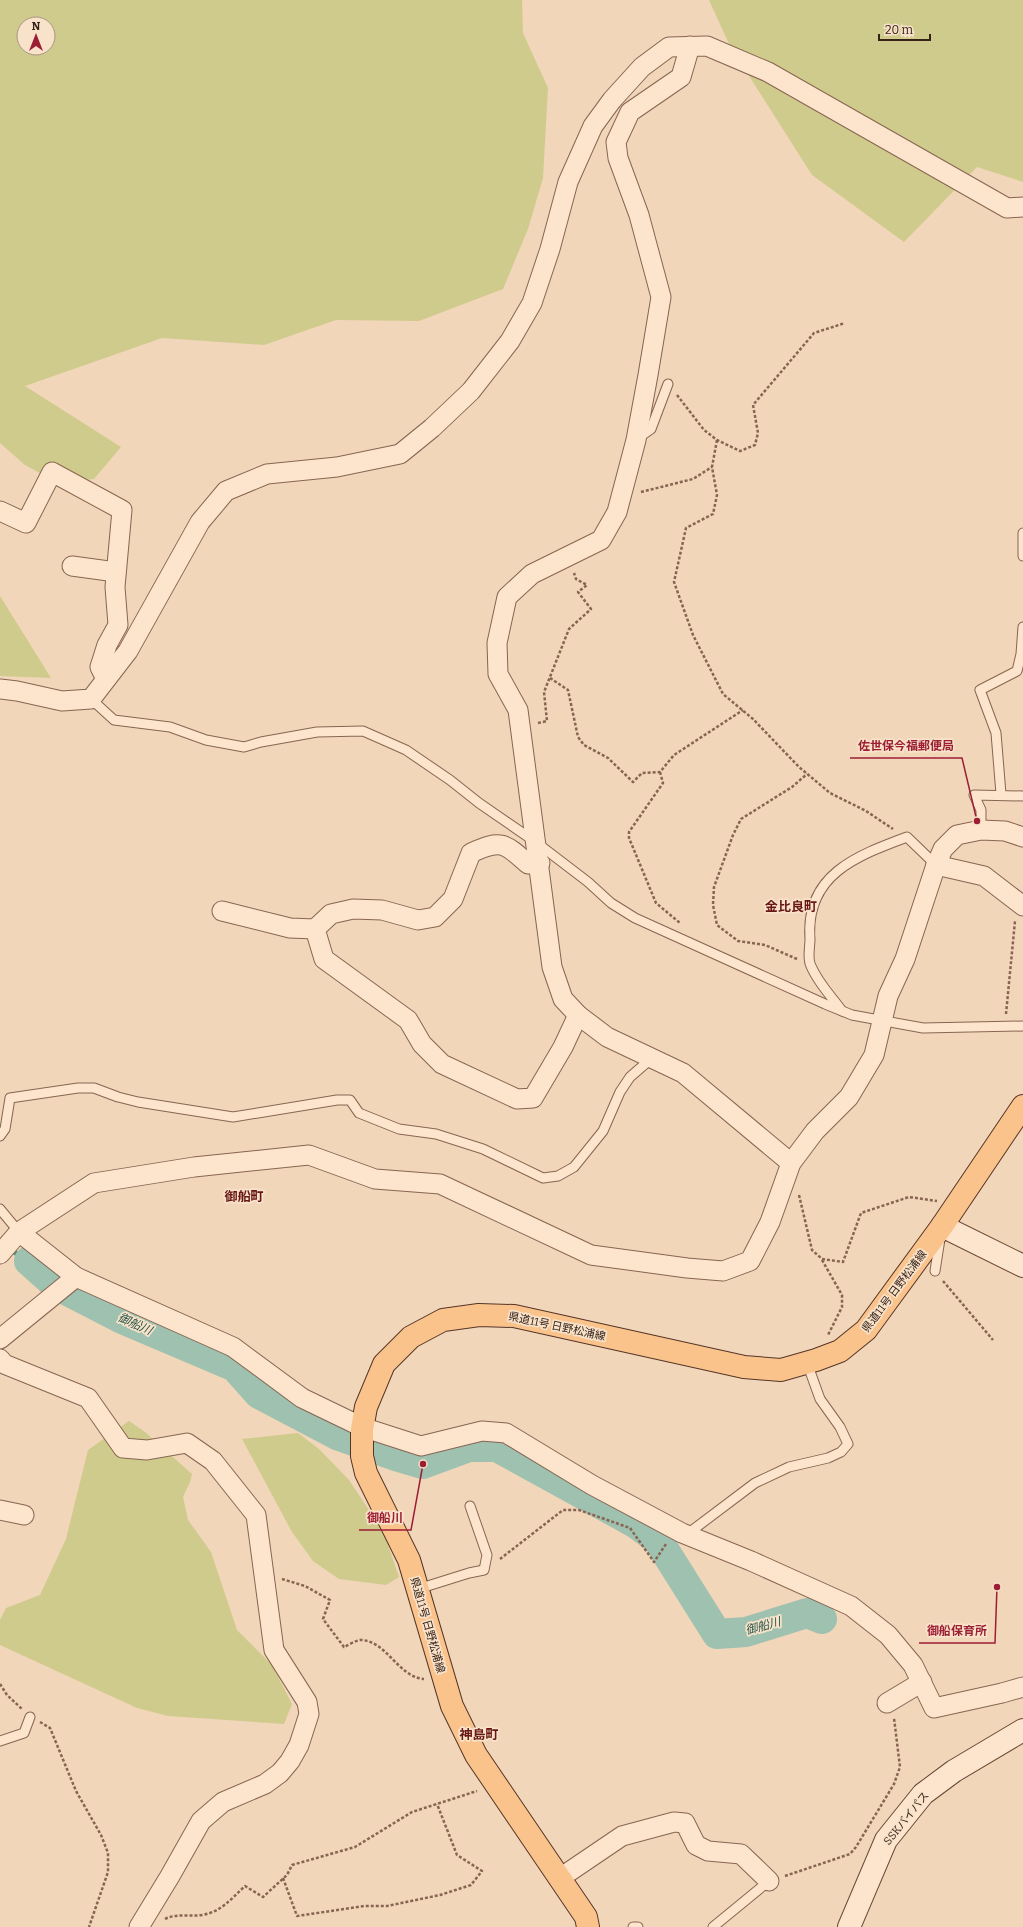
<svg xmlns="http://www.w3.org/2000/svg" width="1023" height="1927" viewBox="0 0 1023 1927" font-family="Bitter,'Noto Sans JP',serif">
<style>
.green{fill:#cfcb8c;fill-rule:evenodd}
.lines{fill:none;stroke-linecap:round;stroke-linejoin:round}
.stream{stroke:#658e7d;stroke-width:5}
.river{stroke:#9ec1b0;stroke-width:30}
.lane-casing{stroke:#886552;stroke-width:11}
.street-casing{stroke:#886552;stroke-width:21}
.secondary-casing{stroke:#6a4736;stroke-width:24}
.primary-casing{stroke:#553528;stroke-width:24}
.path{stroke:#886552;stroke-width:2.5;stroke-dasharray:3 2;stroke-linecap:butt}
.lane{stroke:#fce5cc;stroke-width:9}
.street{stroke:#fce5cc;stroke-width:19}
.secondary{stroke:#fce5cc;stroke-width:22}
.primary{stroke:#fac38b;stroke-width:22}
.labels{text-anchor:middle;stroke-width:3.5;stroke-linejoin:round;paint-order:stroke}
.street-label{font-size:11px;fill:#362219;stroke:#f8e2c9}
.water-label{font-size:12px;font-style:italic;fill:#27574b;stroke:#f8e2c9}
.quarter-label{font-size:13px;font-weight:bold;fill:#661715;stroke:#f8e2c9}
.leader{fill:none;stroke:#9c1e35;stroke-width:1.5}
.callout-dot{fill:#9c1e35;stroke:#f8e2c9;stroke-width:1.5}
.callout-label{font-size:12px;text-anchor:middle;font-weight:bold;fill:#9c1e35;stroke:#f8e2c9;stroke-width:3.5;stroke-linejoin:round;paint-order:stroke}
</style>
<rect width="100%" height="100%" fill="#f1d6b9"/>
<g class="green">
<path d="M 0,0 L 522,0 L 523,33 L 548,88 L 543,178 L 528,229 L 503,289 L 419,321 L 336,320 L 264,345 L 162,338 L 25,386 L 121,447 L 94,479 L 58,483 L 25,465 L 0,443 ZM 24,24 L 48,24 L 48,48 L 24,48 Z"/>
<path d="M 709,0 L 1023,0 L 1023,182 L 977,167 L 904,242 L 812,175 L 730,46 Z"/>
<path d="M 0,596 L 51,678 L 0,676 Z"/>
<path d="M 129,1421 L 145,1432 L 192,1474 L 190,1482 L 183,1497 L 188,1520 L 211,1552 L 237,1630 L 272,1665 L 292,1704 L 284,1724 L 168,1716 L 137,1708 L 0,1645 L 0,1620 L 6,1608 L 40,1595 L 66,1539 L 88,1450 Z"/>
<path d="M 298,1433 L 319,1449 L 349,1480 L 384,1533 L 399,1577 L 386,1585 L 339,1579 L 313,1561 L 292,1532 L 242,1439 Z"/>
</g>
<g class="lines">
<path class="stream" d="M 9,1249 L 29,1261"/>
<path class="river" d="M 29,1261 L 56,1285 L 122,1319 L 235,1367 L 259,1394 L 337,1435 L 396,1456 L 423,1464 L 469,1447 L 497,1447 L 635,1523 L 658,1540 L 717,1634 L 746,1632 L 807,1613 L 822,1619"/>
<defs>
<g id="lane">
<path d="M 638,438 L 651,429 L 668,384"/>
<path d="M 1023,533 L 1023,556"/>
<path d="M 91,699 L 114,720 L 170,727 L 206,740 L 244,747 L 261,742 L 317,732 L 363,731 L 406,750 L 450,780 L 479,803 L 537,843 L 588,882 L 611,903 L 635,918 L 825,1004 L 852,1015 L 923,1028 L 1023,1026"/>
<path d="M 1001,794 L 996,733 L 980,690 L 1017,671 L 1021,654 L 1023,627"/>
<path d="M 981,830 L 981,810 L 974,795 L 1023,796"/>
<path d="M 842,1011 C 832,997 818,983 811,966 C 807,959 810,947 810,939 C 805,875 856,856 907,837 L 936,865"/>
<path d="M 0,1136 L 5,1129 L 10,1098 L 78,1088 L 94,1088 L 118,1097 L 138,1102 L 233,1117 L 337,1100 L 350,1100 L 359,1113 L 399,1129 L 436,1134 L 483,1149 L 543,1178 L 558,1176 L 574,1167 L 603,1131 L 620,1092 L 630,1077 L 652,1058"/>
<path d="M 0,1209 L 19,1232"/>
<path d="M 935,1271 L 940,1239"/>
<path d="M 686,1535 L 755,1483 L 789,1467 L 828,1458 L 841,1452 L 848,1444 L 840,1427 L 820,1399 L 807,1363"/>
<path d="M 418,1589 L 469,1573 L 484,1570 L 487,1555 L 470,1506"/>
<path d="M 0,1741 L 24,1733 L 30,1717"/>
<path d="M 633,1927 L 638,1927"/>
<path d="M 713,1927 L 769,1881"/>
</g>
<g id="street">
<path d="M 690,46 L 681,77 L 630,112 L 616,142 L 618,158 L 639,215 L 661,297 L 648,375 L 636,440 L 617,512 L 601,540 L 532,574 L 507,597 L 497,643 L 498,674 L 518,710 L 552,967 L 563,999 L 578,1015 L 607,1037 L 683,1073 L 791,1163"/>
<path d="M 0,511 L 26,523 L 52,472 L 122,510 L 115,587 L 118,625 L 107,645 L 100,667 L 106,679"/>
<path d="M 72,566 L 116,572"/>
<path d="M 0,689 L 17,691 L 62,701 L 91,699 L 128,651 L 200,522 L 226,491 L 267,474 L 337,467 L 400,454 L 432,428 L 471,391 L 510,341 L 532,303 L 550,249 L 568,182 L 593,126 L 612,100 L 642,67 L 669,47 L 707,46 L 768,72 L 1007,208 L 1023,207"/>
<path d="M 936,865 L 984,876 L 1023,906"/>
<path d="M 222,911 L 290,928 L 315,929 L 324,959 L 408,1020 L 422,1044 L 442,1064 L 517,1099 L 533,1098 L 563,1047 L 578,1015"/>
<path d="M 315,929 L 331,914 L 353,909 L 382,910 L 418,920 L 435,917 L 453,899 L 471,853 C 501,839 505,843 528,864 L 540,863"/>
<path d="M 19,1232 L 76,1277 L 233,1347 L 302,1398 L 362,1427 L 421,1446 L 482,1431 L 506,1433 L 592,1485 L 682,1533 L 751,1561 L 851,1606 L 888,1635 L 913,1665 L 934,1708 L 1002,1693 L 1023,1687"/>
<path d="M 0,1254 L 19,1232 L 94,1183 L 194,1167 L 309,1155 L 375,1179 L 440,1184 L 591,1255 L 687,1268 L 723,1271 L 750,1261 L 770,1222 L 791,1163 L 815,1131 L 849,1097 L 874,1055 L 888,996 L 905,959 L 936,865 L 943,849 L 957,835 L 981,830 L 1005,831 L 1023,837"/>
<path d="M 0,1339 L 76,1277"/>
<path d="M 0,1359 L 4,1364 L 88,1398 L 123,1448 L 147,1450 L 187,1443 L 213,1461 L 256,1515 L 274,1650 L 307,1702 L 309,1714 L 299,1745 L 290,1761 L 280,1773 L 265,1784 L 223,1802 L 201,1821 L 170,1876 L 139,1927"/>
<path d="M 0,1510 L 24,1515"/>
<path d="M 887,1703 L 922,1682"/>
<path d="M 560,1878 L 622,1836 L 674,1822 L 685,1823 L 696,1845 L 708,1851 L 741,1854 L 769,1881"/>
</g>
<g id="secondary">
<path d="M 942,1226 L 1023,1266"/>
<path d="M 849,1927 L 886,1840 L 923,1794 L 954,1771 L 1023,1730"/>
</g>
<path id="primary" d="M 588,1927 L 586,1917 L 476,1755 L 452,1706 L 409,1560 L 366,1473 L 362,1456 L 362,1429 L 366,1407 L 384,1364 L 411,1337 L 443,1320 L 479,1315 L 514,1316 L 744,1367 L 781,1370 L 816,1360 L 840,1351 L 866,1330 L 942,1226 L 1023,1106"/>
</defs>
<use href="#lane" class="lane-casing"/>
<use href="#street" class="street-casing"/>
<use href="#secondary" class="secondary-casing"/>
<use href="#primary" class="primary-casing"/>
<g class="path">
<path d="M 677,395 L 704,430 L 717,440 L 740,451 L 755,445 L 758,433 L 753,405 L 814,333 L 845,323"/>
<path d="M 717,440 L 712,467 L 717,495 L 713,514 L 686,528 L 674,582 L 693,635 L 723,694 L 753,719 L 799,767 L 830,793 L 866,811 L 893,829"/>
<path d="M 641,492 L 693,479 L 712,467"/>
<path d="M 550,678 L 568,690 L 578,737 L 584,745 L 608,758 L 633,782 L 642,773 L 660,772 L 674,755 L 743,710"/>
<path d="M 538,723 L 547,721 L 544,692 L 569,629 L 591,609 L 578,592 L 587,585 L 576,579 L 574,573"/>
<path d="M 660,772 L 663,783 L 629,832 L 629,838 L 656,903 L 680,923"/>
<path d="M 797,959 L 765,945 L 738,941 L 717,925 L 713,905 L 714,887 L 733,835 L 741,819 L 792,787 L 807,774"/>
<path d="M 1006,1014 L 1015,921"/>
<path d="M 799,1195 L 812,1250 L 822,1259 L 843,1262 L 861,1213 L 909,1197 L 937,1201"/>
<path d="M 822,1260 L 842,1295 L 842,1307 L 828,1335"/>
<path d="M 943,1281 L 993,1340"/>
<path d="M 500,1559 L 563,1510 L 579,1510 L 630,1528 L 654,1562 L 666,1544"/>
<path d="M 282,1579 L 305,1586 L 330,1600 L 323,1619 L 344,1647 C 349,1645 356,1640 361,1640 C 387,1641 398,1677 424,1679"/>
<path d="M 0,1684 L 7,1695 L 22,1709"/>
<path d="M 40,1722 L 50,1728 L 76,1791 L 101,1835 L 108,1853 L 108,1872 L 89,1927"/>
<path d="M 785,1876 L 850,1854 L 856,1847 L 894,1784 L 900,1767 L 894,1718"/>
<path d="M 283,1878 L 297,1916 L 364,1906 L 387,1906 L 440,1895 L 471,1885 L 482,1871 L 457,1855 L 437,1804"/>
<path d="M 165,1919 C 177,1913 189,1917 202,1915 C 221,1912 231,1899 245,1886 L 263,1897 L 287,1875 L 292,1865 L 355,1847 L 412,1812 L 477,1791"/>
</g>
<use href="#lane" class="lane"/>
<use href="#street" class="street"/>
<use href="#secondary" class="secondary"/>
<use href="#primary" class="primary"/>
</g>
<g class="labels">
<g class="street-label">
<text transform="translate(894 1291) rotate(-53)" y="4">県道11号 日野松浦線</text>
<text transform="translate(557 1326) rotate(12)" y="4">県道11号 日野松浦線</text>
<text transform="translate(428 1625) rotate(74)" y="4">県道11号 日野松浦線</text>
<text transform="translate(906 1818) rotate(-51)" y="4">SSKバイパス</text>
</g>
<g class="water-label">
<text transform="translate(135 1324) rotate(24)" y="4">御船川</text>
<text transform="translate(763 1626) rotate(-15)" y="4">御船川</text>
</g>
<g class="quarter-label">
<text x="791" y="911">金比良町</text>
<text x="244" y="1201">御船町</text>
<text x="479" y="1739">神島町</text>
</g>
</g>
<path class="leader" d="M977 821L962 758H850M423 1464L411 1530H359M997 1587L995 1643H919"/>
<g class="callout-dot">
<circle cx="977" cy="821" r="4"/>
<circle cx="423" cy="1464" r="4"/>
<circle cx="997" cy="1587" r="4"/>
</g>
<g class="callout-label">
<text x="906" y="750">佐世保今福郵便局</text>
<text x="385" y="1522">御船川</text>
<text x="957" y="1635">御船保育所</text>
</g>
<g transform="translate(36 36)"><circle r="19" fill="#f8e2c9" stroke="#aa9583"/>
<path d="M0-3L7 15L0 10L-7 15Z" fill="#9c1e35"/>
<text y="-6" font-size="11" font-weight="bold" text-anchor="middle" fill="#362219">N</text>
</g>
<path d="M879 34v6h51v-6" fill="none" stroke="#362219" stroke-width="2"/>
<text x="885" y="34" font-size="12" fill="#362219" stroke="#f8e2c9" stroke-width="3" paint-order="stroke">20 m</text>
</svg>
